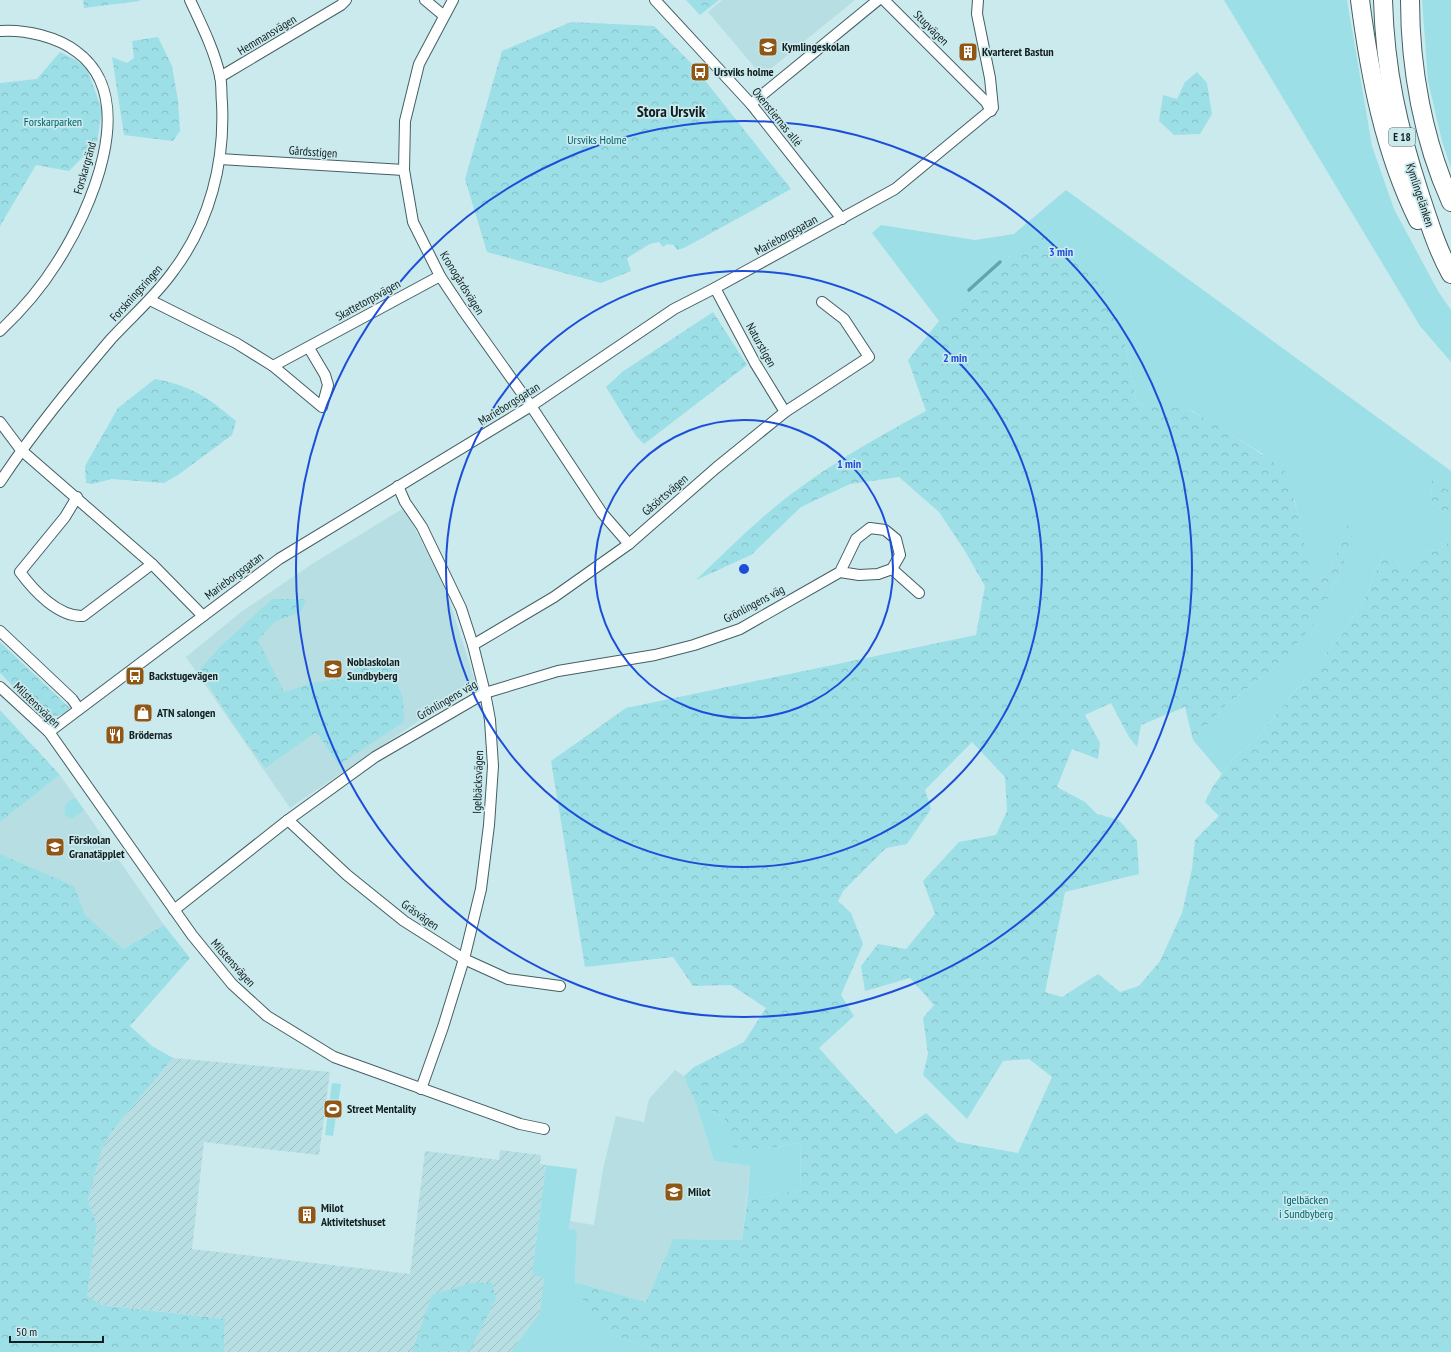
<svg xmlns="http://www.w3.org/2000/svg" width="1451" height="1352" viewBox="0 0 1451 1352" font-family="'PT Sans Narrow',sans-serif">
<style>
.built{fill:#b7dfe3}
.industrial{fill:url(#industrial-furrows)}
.grass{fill:#9ddfe6}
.forest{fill:url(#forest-crowns);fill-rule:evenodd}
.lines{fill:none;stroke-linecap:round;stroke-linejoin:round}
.stream{stroke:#63a5ad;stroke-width:3.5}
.minor-casing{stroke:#445f63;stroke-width:12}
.motorway-casing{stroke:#445f63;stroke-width:20}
.minor{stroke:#fff;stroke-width:10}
.motorway{stroke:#fff;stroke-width:18}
.ring{fill:none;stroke:#1d4ed8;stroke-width:2}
.labels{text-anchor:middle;stroke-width:3.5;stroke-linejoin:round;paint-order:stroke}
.shield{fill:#cbeaed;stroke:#4a5b5d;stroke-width:1}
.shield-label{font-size:11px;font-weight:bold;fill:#121e1f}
.street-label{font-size:12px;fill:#121e1f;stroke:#cbeaed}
.poi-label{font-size:12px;font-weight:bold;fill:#121e1f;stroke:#cbeaed;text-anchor:start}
.park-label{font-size:12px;fill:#00636c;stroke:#cbeaed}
.district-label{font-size:16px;font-weight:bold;fill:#121e1f;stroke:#cbeaed}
.centre{fill:#1d4ed8;stroke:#cbeaed;stroke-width:2}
.ring-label{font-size:12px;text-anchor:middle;font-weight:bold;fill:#1d4ed8;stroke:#cbeaed;stroke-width:3.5;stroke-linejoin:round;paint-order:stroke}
</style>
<defs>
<pattern id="industrial-furrows" width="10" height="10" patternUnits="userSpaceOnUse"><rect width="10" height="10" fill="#b7dfe3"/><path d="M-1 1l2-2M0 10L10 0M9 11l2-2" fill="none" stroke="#9cbfc2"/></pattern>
<pattern id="forest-crowns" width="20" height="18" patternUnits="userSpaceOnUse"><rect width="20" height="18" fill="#9ddfe6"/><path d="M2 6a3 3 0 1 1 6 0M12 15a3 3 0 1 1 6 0" fill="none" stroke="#86bfc5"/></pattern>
</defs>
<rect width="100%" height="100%" fill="#cbeaed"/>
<g class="built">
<path d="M 722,0 L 855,0 L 762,76 L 708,12 Z"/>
<path d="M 404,508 L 438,573 L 450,602 L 475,681 L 469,687 L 290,808 L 186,657 L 241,612 L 312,564 Z"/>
<path d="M 60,775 L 164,925 L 123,949 L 0,872 L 0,822 Z"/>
<path d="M 675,1070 L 684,1076 L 696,1104 L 714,1161 L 750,1166 L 742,1240 L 673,1239 L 646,1302 L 575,1282 L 577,1230 L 569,1230 L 570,1221 L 594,1225 L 603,1169 L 616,1116 L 644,1122 L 649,1099 Z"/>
</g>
<path class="industrial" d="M 173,1058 L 330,1072 L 319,1155 L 204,1142 L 192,1249 L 410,1274 L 425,1151 L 499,1160 L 500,1150 L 541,1155 L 540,1164 L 546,1165 L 532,1274 L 544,1279 L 540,1312 L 511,1352 L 224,1352 L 225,1319 L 86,1303 L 97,1225 L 88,1200 L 102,1149 L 112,1131 Z"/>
<g class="grass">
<path d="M 1224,0 L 1347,0 L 1372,146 L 1394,209 L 1438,291 L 1451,310 L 1451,362 L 1420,326 Z"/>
<path d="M 1422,0 L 1451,0 L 1451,168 L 1442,141 L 1428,81 Z"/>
<path d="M 1066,190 L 1451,471 L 1451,492 L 1430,480 L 1431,502 L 1451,519 L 1451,540 L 1437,551 L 1424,550 L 1405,581 L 1398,562 L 1383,555 L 1367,594 L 1343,633 L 1256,739 L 1232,760 L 1222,774 L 1193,740 L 1226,705 L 1281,662 L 1330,592 L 1341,572 L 1349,520 L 1331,569 L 1316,583 L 1306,559 L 1295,501 L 1263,454 L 1193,411 L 1137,404 L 1120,319 L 1045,225 L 939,321 L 872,233 L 881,225 L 975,240 L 1014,234 Z"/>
<path d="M 75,798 L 84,810 L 71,819 L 65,815 C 63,805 67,801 75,798 Z"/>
<path d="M 332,1083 L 341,1084 L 333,1136 L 325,1135 Z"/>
<path d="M 696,1104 L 724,1116 L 764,1149 L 800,1143 L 801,1189 L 747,1201 L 750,1166 L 714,1161 Z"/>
<path d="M 546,1165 L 577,1169 L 569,1229 L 577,1230 L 575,1282 L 588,1310 L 612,1335 L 661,1352 L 511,1352 L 540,1312 L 544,1279 L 532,1274 Z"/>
</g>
<g class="forest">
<path d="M 83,0 L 139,0 L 140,1 L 84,8 Z"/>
<path d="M 686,0 L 719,0 L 700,15 Z"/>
<path d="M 571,22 L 654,26 L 692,64 L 791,189 L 684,248 L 677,250 L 674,245 L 667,244 L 663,247 L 659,242 L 650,244 L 627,258 L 631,271 L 601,283 L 487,252 L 465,179 L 502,51 Z"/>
<path d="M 158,37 L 172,66 L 178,101 L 180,131 L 173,141 L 124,135 L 112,57 L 127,63 L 134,58 L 132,41 Z"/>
<path d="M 60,52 L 76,60 L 87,69 L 102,110 L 97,143 L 69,171 L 36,165 L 0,226 L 0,83 L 37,79 Z"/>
<path d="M 1197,72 L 1207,83 L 1212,114 L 1200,134 L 1174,135 L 1159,121 L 1163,95 L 1177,99 L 1185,82 Z"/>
<path d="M 1045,225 L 1088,263 L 1120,319 L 1137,404 C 1155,406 1174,407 1191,411 C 1199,413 1283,466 1285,472 C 1300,508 1301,547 1316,583 L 1331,569 L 1349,519 L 1353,533 L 1341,572 L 1330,592 L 1322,614 L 1281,662 L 1226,705 L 1193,740 L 1185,707 L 1141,725 L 1137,747 L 1129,737 L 1111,703 L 1085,715 L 1100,743 L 1098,759 L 1072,749 L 1057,787 L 1085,802 L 1097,814 L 1119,820 L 1137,841 L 1139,874 L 1065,892 L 1045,992 L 1062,997 L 1098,974 L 1120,992 L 1139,986 L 1160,961 L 1182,913 L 1192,869 L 1195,840 L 1219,816 L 1205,802 L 1212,788 L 1232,760 L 1256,739 L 1343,633 L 1367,594 L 1383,555 L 1398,562 L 1405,580 L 1424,550 L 1437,551 L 1451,540 L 1451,1352 L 661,1352 L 612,1335 L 588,1311 L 575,1282 L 646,1302 L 673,1239 L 742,1240 L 747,1201 L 801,1189 L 800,1143 L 764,1149 L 733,1147 L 724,1116 L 696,1104 L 684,1076 L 694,1067 L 744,1042 L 766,1008 L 731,985 L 693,986 L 673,957 L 585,967 L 551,761 L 626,708 L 976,635 L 985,586 L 965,551 L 939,512 L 899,477 L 850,484 L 801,507 L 751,555 L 696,580 C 718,559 740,537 763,517 C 811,475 870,441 926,411 L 908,360 L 939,321 ZM 972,742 L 1005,777 L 1007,811 L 996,835 L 959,842 L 923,881 L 935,914 L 906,949 L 878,944 L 861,966 L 865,991 L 910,978 L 934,1005 L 923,1018 L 928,1054 L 923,1075 L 967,1119 L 1003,1061 L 1029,1059 L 1052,1077 L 1018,1153 L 957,1142 L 926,1113 L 896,1134 L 819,1048 L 854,1016 L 841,995 L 863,944 L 851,913 L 838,901 L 843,891 L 886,848 L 907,844 L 931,809 L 925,790 Z"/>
<path d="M 713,312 L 747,365 L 644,444 L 636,436 L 606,387 L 622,372 Z"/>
<path d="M 155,379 C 192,386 209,398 236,421 L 232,435 L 178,475 L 164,483 L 112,479 L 92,484 L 86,483 L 85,466 L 118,408 Z"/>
<path d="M 1430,479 L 1451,492 L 1451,519 L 1431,502 Z"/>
<path d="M 272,599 L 306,599 L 301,612 L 274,622 L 258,640 L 284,692 L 312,683 L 340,679 L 365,662 L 390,665 L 403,698 L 404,722 L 339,765 L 316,732 L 265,768 L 230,719 L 199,670 L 220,647 Z"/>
<path d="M 0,642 L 70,708 C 62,717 53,717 42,716 L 0,673 Z"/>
<path d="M 0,710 L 60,775 L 0,822 Z"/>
<path d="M 0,854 L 74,886 L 85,915 L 123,949 L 164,925 L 190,958 L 130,1026 L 152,1046 L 173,1058 L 112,1131 L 102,1149 L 88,1200 L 97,1225 L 87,1296 L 102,1305 L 225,1319 L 224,1352 L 0,1352 Z"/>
<path d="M 471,1283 L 492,1283 L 496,1299 L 470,1351 L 412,1352 L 432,1295 Z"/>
</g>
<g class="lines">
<path class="stream" d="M 969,290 L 1000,262"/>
<defs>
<g id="minor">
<path d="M 425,0 L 443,15"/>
<path d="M 453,0 L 419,64 L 405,121 L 404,170 L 413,222 L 440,276 L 462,309 L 531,406 L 602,513 L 629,544"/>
<path d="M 655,0 L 751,104 L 842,219"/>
<path d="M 884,0 L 986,102 L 991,111"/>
<path d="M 0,31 C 25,29 58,37 77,52 C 141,99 90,212 56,264 C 41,288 21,311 0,331"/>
<path d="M 220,77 L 341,5 L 346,0"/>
<path d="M 751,104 L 878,0"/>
<path d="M 220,159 L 404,170"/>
<path d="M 715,288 L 755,363 L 785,412"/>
<path d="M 150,300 L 236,343 L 273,366 L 322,407 L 328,385 L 325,375 L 309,348"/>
<path d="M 273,366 L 440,276"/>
<path d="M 0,422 L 21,450 L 152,564 L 203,616"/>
<path d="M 0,482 C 33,432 72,385 111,339 C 132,316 156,296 174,270 C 210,222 225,162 222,103 C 221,94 222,84 220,76 C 214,49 201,24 190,0"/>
<path d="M 398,486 L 405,502 L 422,527 L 461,608 L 473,645 L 485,693 L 490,720 L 493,766 L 489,825 L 481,889 L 464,959 L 443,1027 L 421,1089"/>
<path d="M 77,497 L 65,517 L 20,572 C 34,591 58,617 83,616 L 152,564"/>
<path d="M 892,569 L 919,593"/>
<path d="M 0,631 L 72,699 L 79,709"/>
<path d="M 473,645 L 554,597 L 629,544 L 716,468 L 785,412 L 869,357 L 844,319 L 822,302"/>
<path d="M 0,687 L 49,732 L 192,935 L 232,984 L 267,1016 L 334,1057 L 520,1124 L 544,1129"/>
<path d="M 49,732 L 279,559 L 531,406 L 674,309 L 715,288 L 895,189 L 993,108 L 990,78 L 977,14 L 978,0"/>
<path d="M 288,820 L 347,875 L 404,921 L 464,959 L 508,979 L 560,986"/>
<path d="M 174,910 L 288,820 L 375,757 L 485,693 L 558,671 L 655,655 L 694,645 L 740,629 L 840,572 L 859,575 L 878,574 L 892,569 L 900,555 L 896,539 L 885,530 L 870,528 L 856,539 L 840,572"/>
</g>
<g id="motorway">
<path d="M 1360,0 C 1370,76 1384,151 1418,220"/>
<path d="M 1383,0 C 1385,71 1398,128 1420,195 C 1429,222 1437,249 1451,274"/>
<path d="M 1410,0 C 1410,68 1423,140 1451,202"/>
</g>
</defs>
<use href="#minor" class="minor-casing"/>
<use href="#motorway" class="motorway-casing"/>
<use href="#minor" class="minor"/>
<use href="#motorway" class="motorway"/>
</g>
<g class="ring">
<circle cx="744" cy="569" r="149"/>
<circle cx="744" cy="569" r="298"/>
<circle cx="744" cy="569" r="448"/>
</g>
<defs>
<symbol id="school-square" viewBox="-11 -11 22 22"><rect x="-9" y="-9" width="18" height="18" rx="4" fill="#915614" stroke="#cbeaed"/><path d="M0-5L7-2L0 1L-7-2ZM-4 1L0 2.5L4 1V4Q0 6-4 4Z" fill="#fff"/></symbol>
<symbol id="building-square" viewBox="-11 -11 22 22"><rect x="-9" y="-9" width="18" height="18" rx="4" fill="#915614" stroke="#cbeaed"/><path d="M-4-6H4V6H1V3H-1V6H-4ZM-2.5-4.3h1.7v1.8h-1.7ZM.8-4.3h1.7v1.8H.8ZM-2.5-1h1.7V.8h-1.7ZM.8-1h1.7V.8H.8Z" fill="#fff"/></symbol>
<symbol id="bus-square" viewBox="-11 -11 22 22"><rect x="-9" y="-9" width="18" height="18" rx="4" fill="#915614" stroke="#cbeaed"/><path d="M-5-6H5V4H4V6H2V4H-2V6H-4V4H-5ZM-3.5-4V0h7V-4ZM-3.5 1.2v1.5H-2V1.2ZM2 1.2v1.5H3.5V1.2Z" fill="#fff"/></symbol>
<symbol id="shop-square" viewBox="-11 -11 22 22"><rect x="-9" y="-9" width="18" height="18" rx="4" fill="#915614" stroke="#cbeaed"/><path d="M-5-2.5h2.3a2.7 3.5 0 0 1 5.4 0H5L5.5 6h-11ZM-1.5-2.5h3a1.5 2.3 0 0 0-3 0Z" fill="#fff"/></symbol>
<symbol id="restaurant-square" viewBox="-11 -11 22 22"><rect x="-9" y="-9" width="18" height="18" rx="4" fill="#915614" stroke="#cbeaed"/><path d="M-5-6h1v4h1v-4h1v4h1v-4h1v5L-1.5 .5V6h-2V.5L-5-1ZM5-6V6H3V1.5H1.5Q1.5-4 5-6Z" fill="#fff"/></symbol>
<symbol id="stadium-square" viewBox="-11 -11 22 22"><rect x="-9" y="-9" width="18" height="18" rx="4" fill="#915614" stroke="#cbeaed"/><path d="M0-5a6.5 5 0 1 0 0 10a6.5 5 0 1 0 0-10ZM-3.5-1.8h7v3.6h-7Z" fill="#fff"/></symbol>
</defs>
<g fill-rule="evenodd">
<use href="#school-square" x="757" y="36" width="22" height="22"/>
<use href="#building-square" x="957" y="41" width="22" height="22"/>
<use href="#bus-square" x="689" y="61" width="22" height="22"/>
<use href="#school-square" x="322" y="658" width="22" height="22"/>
<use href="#bus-square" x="124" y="665" width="22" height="22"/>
<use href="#shop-square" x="132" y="702" width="22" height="22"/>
<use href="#restaurant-square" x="104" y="724" width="22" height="22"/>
<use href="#school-square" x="44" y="836" width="22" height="22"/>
<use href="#stadium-square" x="322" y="1098" width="22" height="22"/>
<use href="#school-square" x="663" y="1181" width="22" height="22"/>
<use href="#building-square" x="296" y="1204" width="22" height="22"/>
</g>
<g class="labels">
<rect class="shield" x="1389" y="128" width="26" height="18" rx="3"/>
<g class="shield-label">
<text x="1402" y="141">E 18</text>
</g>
<g class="street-label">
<text transform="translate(931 28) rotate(45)" y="4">Stugvägen</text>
<text transform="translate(267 35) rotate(-31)" y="4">Hemmansvägen</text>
<text transform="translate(777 117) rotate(51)" y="4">Oxenstiernas allé</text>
<text transform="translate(313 152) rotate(4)" y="4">Gårdsstigen</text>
<text transform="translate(85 168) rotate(-74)" y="4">Forskargränd</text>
<text transform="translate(1420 195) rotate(72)" y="4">Kymlingelänken</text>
<text transform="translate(786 235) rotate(-29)" y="4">Marieborgsgatan</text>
<text transform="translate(462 283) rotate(58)" y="4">Kronogårdsvägen</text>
<text transform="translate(136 293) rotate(-48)" y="4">Forskningsringen</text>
<text transform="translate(368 300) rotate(-29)" y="4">Skattetorpsvägen</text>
<text transform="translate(761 345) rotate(61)" y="4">Naturstigen</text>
<text transform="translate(509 404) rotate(-32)" y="4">Marieborgsgatan</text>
<text transform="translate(665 495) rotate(-41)" y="4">Gåsörtsvägen</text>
<text transform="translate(234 576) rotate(-37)" y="4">Marieborgsgatan</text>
<text transform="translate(754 604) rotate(-28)" y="4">Grönlingens väg</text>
<text transform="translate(447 700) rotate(-30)" y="4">Grönlingens väg</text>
<text transform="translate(37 705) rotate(44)" y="4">Milstensvägen</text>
<text transform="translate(478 782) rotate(-88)" y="4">Igelbäcksvägen</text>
<text transform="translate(420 915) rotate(35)" y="4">Gräsvägen</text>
<text transform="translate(233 963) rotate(48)" y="4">Milstensvägen</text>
</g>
<g class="poi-label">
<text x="782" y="51">Kymlingeskolan</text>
<text x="982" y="56">Kvarteret Bastun</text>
<text x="714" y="76">Ursviks holme</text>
<text x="347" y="666">Noblaskolan<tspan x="347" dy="14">Sundbyberg</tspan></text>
<text x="149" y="680">Backstugevägen</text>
<text x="157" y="717">ATN salongen</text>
<text x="129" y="739">Brödernas</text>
<text x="69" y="844">Förskolan<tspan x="69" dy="14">Granatäpplet</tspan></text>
<text x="347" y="1113">Street Mentality</text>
<text x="688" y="1196">Milot</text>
<text x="321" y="1212">Milot<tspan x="321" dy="14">Aktivitetshuset</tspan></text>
</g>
<g class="park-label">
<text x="53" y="126">Forskarparken</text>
<text x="597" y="144">Ursviks Holme</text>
<text x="1306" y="1204">Igelbäcken<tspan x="1306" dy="14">i Sundbyberg</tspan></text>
</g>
<g class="district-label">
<text x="671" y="117">Stora Ursvik</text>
</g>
</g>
<circle cx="744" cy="569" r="6" class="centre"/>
<g class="ring-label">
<text x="1061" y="256">3 min</text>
<text x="955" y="362">2 min</text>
<text x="849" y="468">1 min</text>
</g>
<path d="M10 1336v6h93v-6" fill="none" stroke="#121e1f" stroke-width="2"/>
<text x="16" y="1336" font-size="12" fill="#121e1f" stroke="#cbeaed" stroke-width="3" paint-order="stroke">50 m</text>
</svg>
